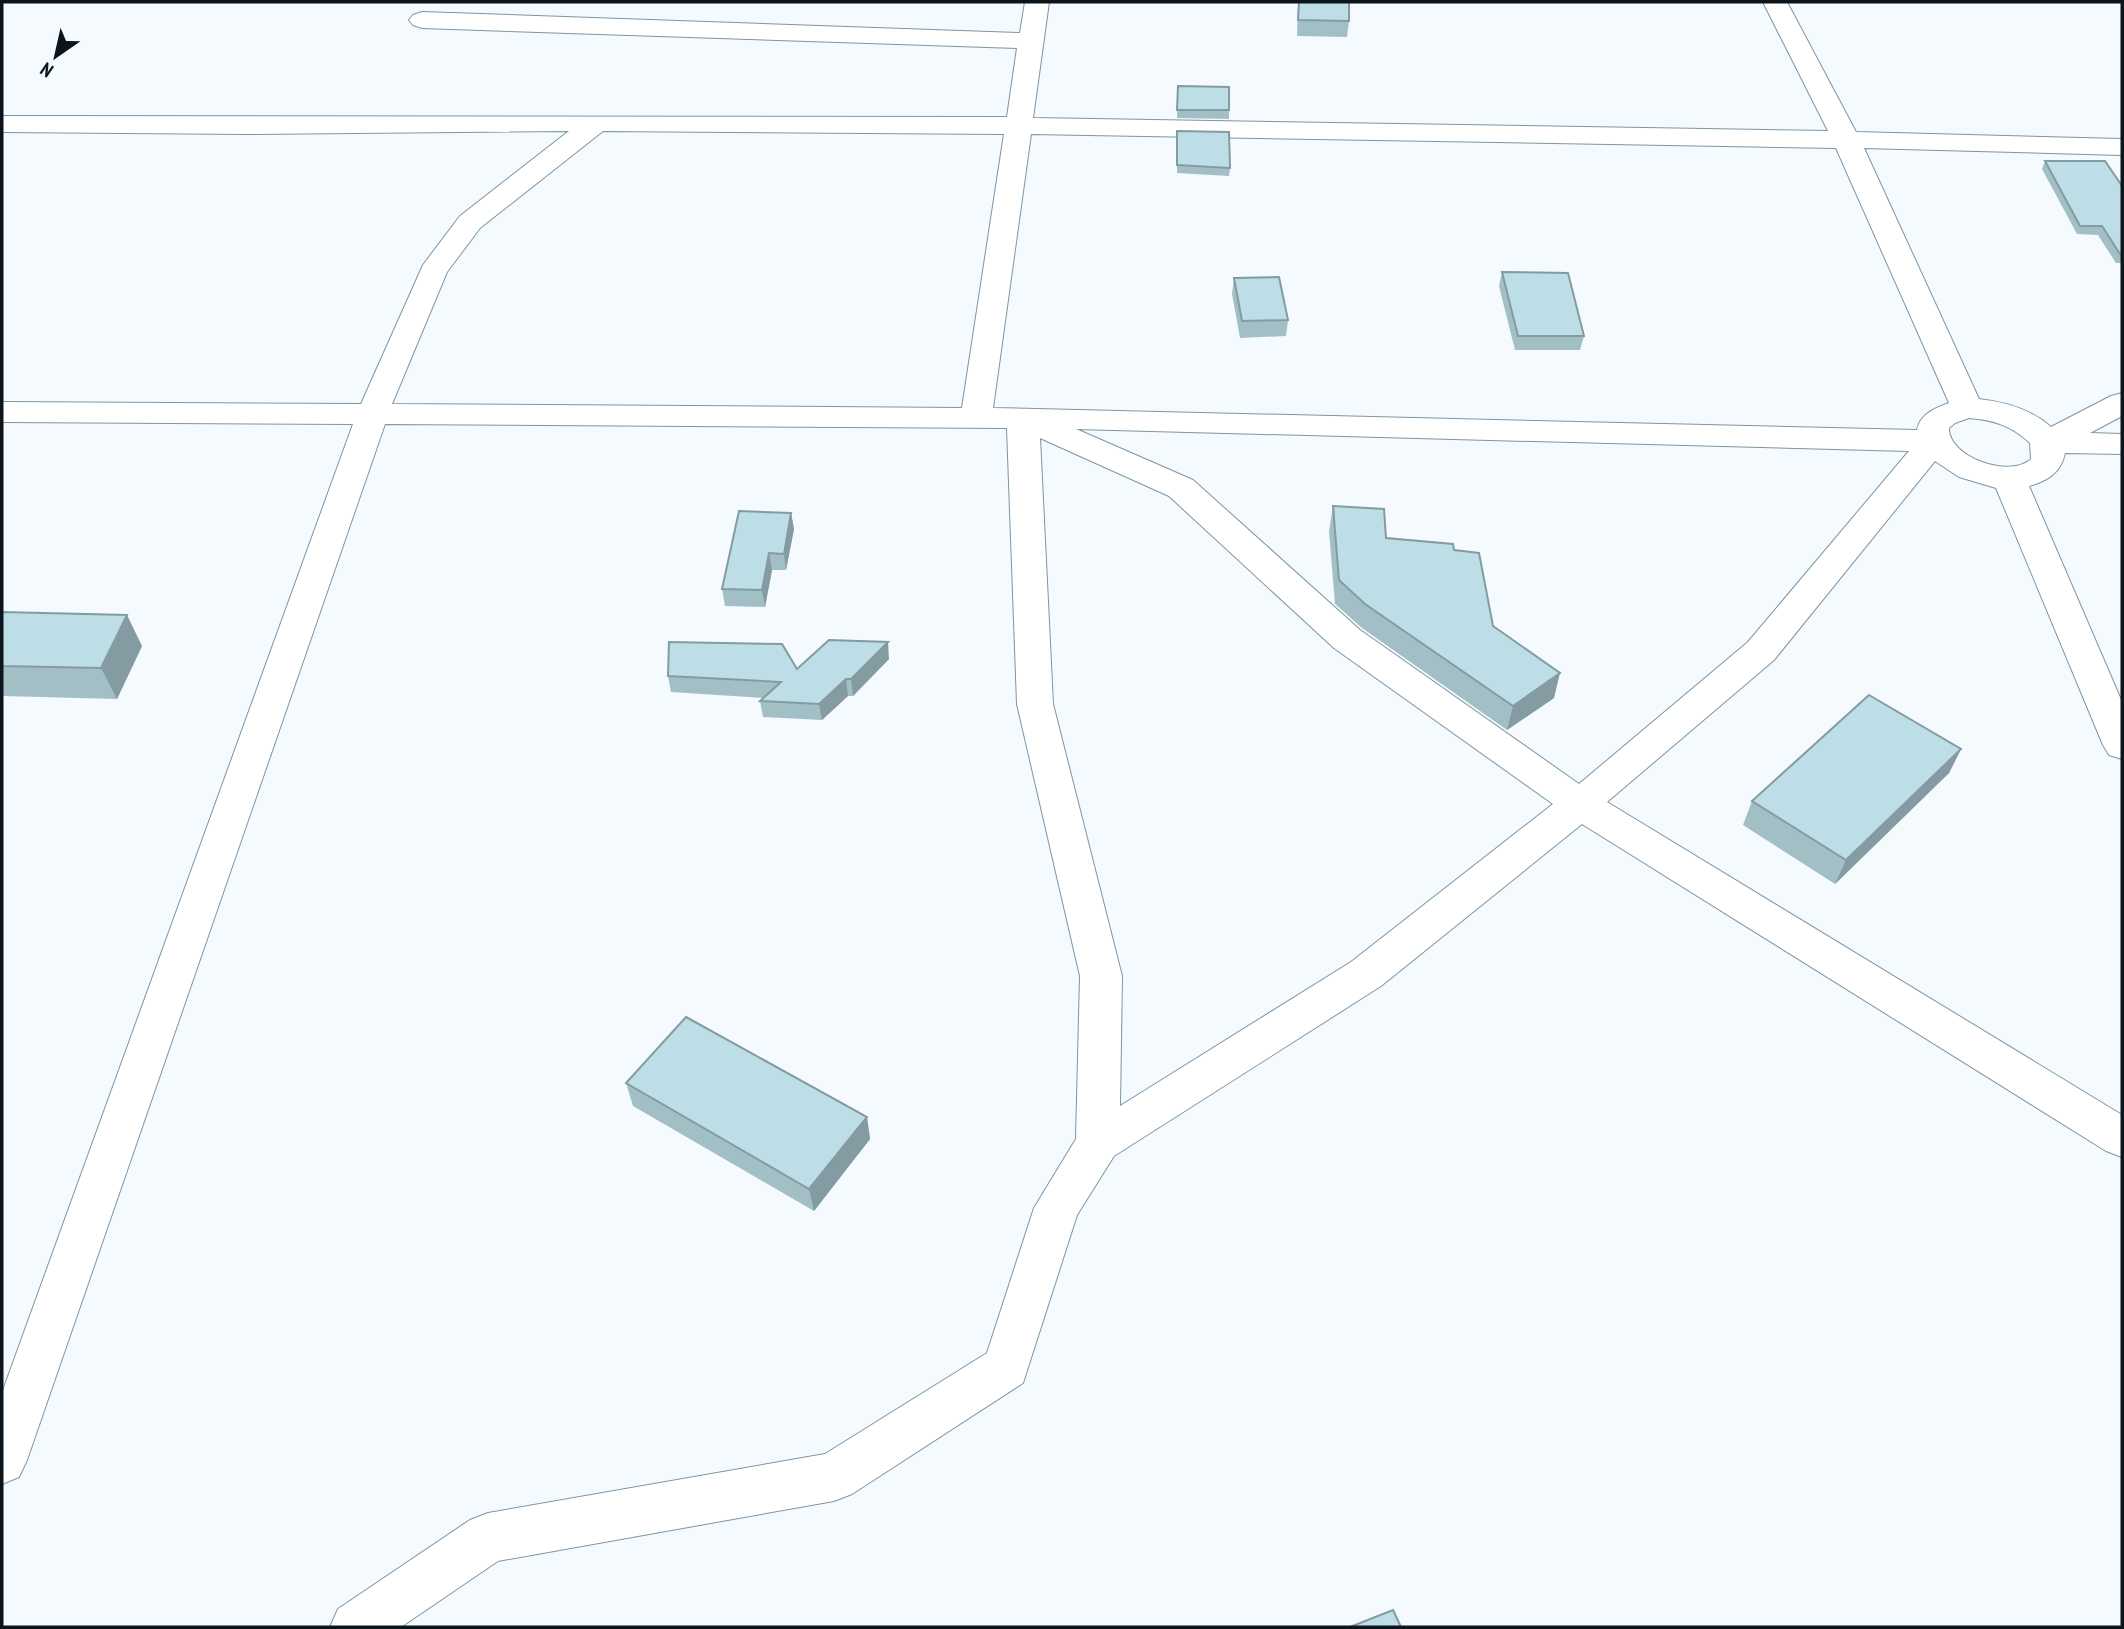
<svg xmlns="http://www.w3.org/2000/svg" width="2124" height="1629" viewBox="0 0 2124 1629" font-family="'PT Sans Narrow',sans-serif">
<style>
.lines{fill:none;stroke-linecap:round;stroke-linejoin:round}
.minor-casing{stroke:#7c96a4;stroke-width:2}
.minor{fill:#fff;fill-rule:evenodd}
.wall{fill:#a3bfc6}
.shaded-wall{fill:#849ba1}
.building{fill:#bddee6;stroke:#849ba1;stroke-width:2}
</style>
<rect width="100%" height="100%" fill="#f5fafe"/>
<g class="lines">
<defs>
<path id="minor" d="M 1025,2 L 1049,2 L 1033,118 L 1828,131 L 1763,2 L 1787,2 L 1856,132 L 2122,139 L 2122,155 L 1864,148 L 1979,399 C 2005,402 2031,409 2051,427 L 2111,396 L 2122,393 L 2122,416 L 2090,433 L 2122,434 L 2122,454 L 2065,453 C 2061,473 2047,481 2029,486 L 2122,702 L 2122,759 L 2109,755 L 2103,745 L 1996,488 L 1959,477 L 1935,461 L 1774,660 L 1607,802 L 2122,1115 L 2122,1157 L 2106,1151 L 1582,824 L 1381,986 L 1114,1156 L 1077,1215 L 1023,1383 L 852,1494 L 834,1501 L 498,1561 L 401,1627 L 330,1627 L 338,1609 L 470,1520 L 488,1513 L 825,1454 L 987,1353 L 1034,1208 L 1076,1139 L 1080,976 L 1017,704 L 1007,428 L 385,424 L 27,1460 L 19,1477 L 2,1484 L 2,1393 L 353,424 L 2,422 L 2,402 L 361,404 L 423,265 L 460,216 L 569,131 L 245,134 L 2,132 L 2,116 L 1007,117 L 1017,48 L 422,28 L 413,25 L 409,20 L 413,15 L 422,12 L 1020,33 ZM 603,131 L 1004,134 L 962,408 L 392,404 L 447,272 L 480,228 ZM 1031,134 L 1836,148 L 1949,403 C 1935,408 1920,414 1917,430 L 993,408 ZM 1969,418 C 1994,420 2012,426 2030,443 L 2031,459 C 2010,479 1948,457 1949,428 L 1955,423 ZM 1076,429 L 1909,451 L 1748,642 L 1579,784 L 1360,630 L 1193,480 ZM 1040,438 L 1169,496 L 1334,648 L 1553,804 L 1351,962 L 1120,1106 L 1122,976 L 1053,704 Z"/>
</defs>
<use href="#minor" class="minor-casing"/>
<use href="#minor" class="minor"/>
</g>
<g class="wall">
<path d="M 1298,2 L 1349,2 L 1349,21 L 1347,37 L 1297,36 Z"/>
<path d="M 1178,86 L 1229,110 L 1229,119 L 1177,118 Z"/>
<path d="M 1177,131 L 1230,168 L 1229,176 L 1177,173 Z"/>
<path d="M 2045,161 L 2122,186 L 2122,263 L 2116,263 L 2098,235 L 2077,234 L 2042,169 Z"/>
<path d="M 1502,272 L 1584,336 L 1580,350 L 1515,350 L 1499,286 Z"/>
<path d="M 1234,278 L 1288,320 L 1286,336 L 1240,338 L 1232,294 Z"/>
<path d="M 1333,506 L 1386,538 L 1454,550 L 1493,626 L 1554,698 L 1507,730 L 1362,628 L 1335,604 L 1329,531 Z"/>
<path d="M 791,513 L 794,529 L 786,570 L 772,570 L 765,607 L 725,606 L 722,589 Z"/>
<path d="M 2,612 L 142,646 L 117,699 L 2,696 Z"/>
<path d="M 889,659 L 853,696 L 848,696 L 822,720 L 763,717 L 760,701 L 764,698 L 671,692 L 668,676 L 797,669 Z"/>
<path d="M 1961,749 L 1949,773 L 1835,884 L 1743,825 L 1752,801 Z"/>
<path d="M 626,1083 L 867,1117 L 870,1139 L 814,1211 L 633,1106 Z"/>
</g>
<g class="shaded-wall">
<path d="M 791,513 L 794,529 L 786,570 L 784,554 Z"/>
<path d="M 769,553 L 772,570 L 765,607 L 762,590 Z"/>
<path d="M 127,615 L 142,646 L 117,699 L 101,668 Z"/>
<path d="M 888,642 L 889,659 L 853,696 L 851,679 Z"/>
<path d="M 1560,673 L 1554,698 L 1507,730 L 1513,706 Z"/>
<path d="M 846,679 L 848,696 L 822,720 L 819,704 Z"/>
<path d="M 1961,749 L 1949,773 L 1835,884 L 1846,860 Z"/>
<path d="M 867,1117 L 870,1139 L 814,1211 L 809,1189 Z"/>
</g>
<g class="building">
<path d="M 1299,2 L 1349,2 L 1349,21 L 1298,20 Z"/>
<path d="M 1178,86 L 1229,87 L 1229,110 L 1177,110 Z"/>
<path d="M 1177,131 L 1229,132 L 1230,168 L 1177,165 Z"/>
<path d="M 2045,161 L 2105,161 L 2122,186 L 2122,254 L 2120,254 L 2102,226 L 2080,226 Z"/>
<path d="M 1502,272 L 1568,273 L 1584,336 L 1518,336 Z"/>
<path d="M 1279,277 L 1288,320 L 1242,321 L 1234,278 Z"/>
<path d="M 1333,506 L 1384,509 L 1386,538 L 1453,544 L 1454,550 L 1479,553 L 1493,626 L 1560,673 L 1513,706 L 1365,604 L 1339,580 Z"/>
<path d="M 739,511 L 791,513 L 784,554 L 769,553 L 762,590 L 722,589 Z"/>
<path d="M 2,612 L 127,615 L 101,668 L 2,666 Z"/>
<path d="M 829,640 L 888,642 L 851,679 L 846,679 L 819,704 L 760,701 L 781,682 L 668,676 L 669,642 L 782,644 L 797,669 Z"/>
<path d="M 1869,695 L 1961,749 L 1846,860 L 1752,801 Z"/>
<path d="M 686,1017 L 867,1117 L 809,1189 L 626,1083 Z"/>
<path d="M 1393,1610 L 1401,1627 L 1350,1627 Z"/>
</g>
<rect width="2124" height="1629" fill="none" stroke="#0b151b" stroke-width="7"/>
<g transform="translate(56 56) rotate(214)" stroke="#f5fafe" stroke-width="5" paint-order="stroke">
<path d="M0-5L12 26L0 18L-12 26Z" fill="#0b151b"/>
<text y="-10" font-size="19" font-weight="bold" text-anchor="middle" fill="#0b151b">N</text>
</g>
</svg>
